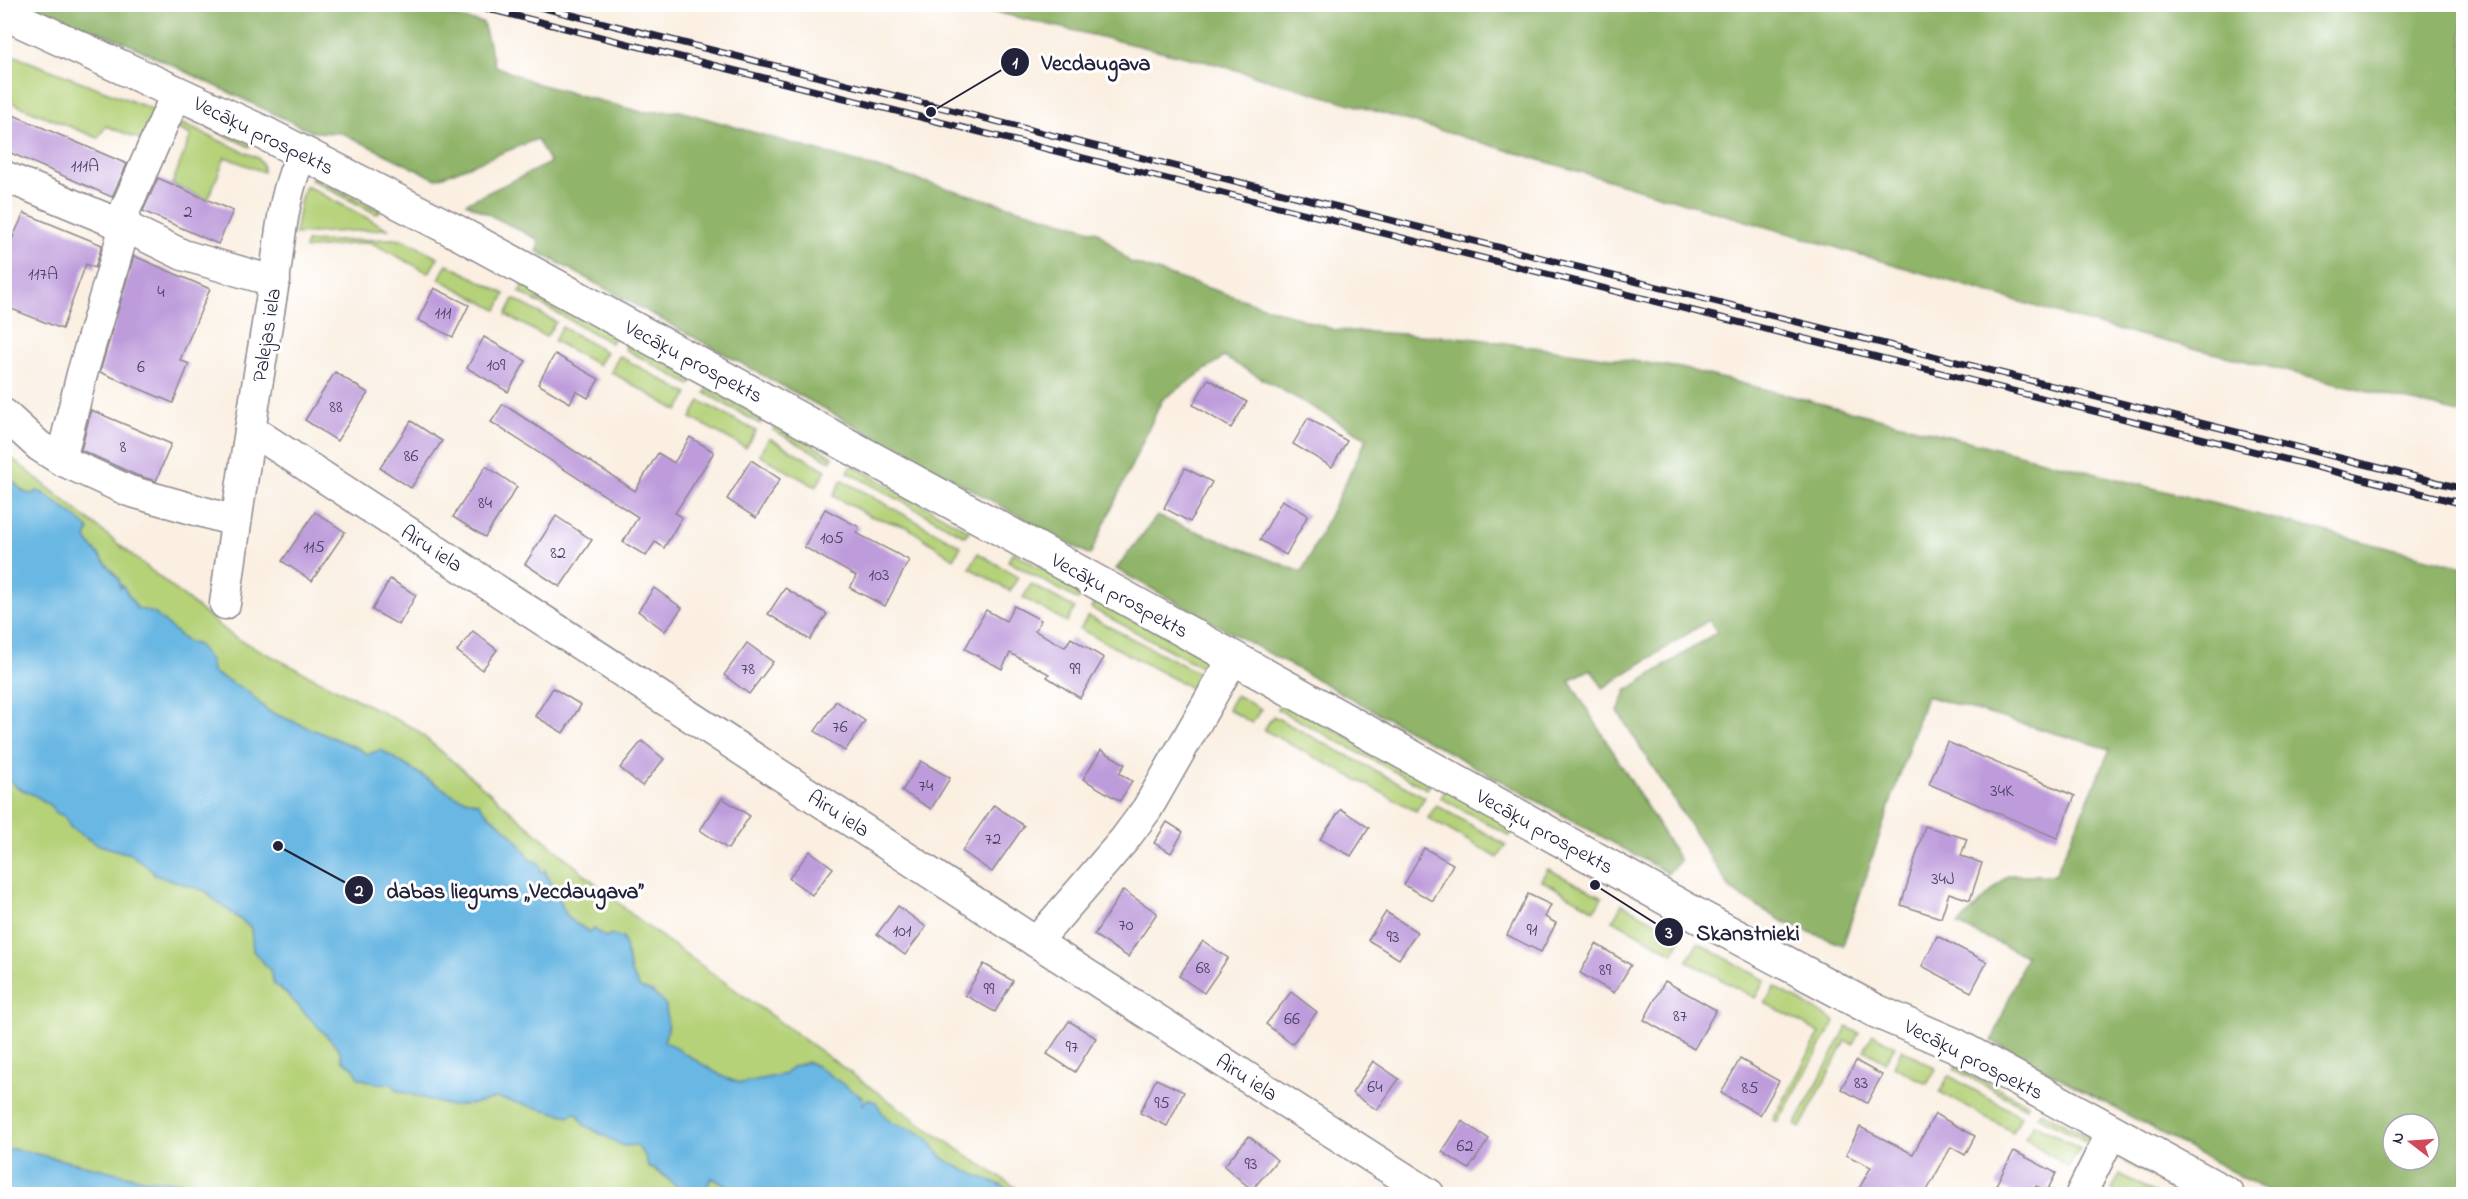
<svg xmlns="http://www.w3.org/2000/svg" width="2468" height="1199" viewBox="0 0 2468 1199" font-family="'Indie Flower',sans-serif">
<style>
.green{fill:#b5d279;stroke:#6c7a5a;stroke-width:1.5}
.forest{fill:#90b469;stroke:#596b52;stroke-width:1.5;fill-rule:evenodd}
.water{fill:#69b7e3;stroke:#466c8f;stroke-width:1.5}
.building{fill:#be9bdb}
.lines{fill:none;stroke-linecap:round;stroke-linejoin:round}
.minor-casing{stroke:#8e888e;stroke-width:33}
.major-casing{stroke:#8e888e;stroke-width:36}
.minor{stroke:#fff;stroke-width:30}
.major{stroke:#fff;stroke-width:33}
.rail-casing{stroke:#22223b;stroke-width:7}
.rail{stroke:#fff;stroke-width:4.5;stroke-dasharray:14;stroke-linecap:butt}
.labels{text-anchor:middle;stroke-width:6;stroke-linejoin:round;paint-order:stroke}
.number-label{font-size:18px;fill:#494063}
.street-label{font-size:21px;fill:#22223b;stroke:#fff}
.leader{fill:none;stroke:#22223b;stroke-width:2}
.callout-dot{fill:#22223b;stroke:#fff;stroke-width:2}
.mark-label{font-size:18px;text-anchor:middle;font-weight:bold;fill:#fff}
.callout-label{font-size:22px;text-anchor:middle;font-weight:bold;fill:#22223b;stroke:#fff;stroke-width:6;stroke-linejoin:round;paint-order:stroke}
</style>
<rect width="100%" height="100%" fill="#fff"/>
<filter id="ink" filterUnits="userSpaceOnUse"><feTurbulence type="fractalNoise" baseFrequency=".0167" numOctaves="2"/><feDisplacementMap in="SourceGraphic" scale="12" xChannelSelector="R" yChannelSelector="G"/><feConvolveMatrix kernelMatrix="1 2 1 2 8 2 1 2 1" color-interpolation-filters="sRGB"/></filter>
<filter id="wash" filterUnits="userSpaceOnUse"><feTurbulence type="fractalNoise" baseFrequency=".008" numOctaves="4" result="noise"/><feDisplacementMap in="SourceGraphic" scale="24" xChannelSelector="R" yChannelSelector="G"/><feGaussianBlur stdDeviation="1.35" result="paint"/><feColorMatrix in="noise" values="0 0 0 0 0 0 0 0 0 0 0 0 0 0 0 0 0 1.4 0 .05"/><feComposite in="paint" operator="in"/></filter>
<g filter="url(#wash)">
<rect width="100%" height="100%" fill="#faefe1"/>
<g class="green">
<path d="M 4,52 L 157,111 L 142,140 L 106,126 L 98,138 L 5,100 Z"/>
<path d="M 184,110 L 253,142 L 250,147 L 182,115 Z"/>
<path d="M 176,121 L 258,158 L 263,165 L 263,172 L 225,157 L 208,200 L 172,184 L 191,135 L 171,126 Z"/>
<path d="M 314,177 L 380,210 L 379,213 L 376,214 L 310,179 Z"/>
<path d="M 306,186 L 388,229 L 295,234 L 301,198 Z"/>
<path d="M 392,239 L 404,240 L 438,257 L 429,273 L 370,242 L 305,249 L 306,242 Z"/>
<path d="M 447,264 L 505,294 L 497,310 L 439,279 Z"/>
<path d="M 524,283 L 615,335 L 611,343 L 519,292 Z"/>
<path d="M 514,299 L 556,322 L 546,337 L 506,315 Z"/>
<path d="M 562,327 L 606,352 L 598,365 L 554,341 Z"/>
<path d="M 628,342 L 694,379 L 690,385 L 625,349 Z"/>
<path d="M 619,356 L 688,394 L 678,411 L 611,372 Z"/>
<path d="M 708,388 L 763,419 L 760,424 L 705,393 Z"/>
<path d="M 700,401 L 756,431 L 746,448 L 691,418 Z"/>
<path d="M 776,423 L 833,457 L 830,461 L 773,430 Z"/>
<path d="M 769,438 L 826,470 L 816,487 L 759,455 Z"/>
<path d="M 4,452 L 234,637 L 415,729 L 637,919 L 931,1131 L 1025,1194 L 5,1194 Z"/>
<path d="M 852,465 L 969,531 L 965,536 L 848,472 Z"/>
<path d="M 842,480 L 961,546 L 954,559 L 907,527 L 870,516 L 833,496 Z"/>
<path d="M 1013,552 L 1083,592 L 1078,600 L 1008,561 Z"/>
<path d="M 978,553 L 1018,577 L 1010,591 L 970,568 Z"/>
<path d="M 1031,584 L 1075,608 L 1067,622 L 1023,598 Z"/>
<path d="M 1097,599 L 1209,658 L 1210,665 L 1209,671 L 1091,608 Z"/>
<path d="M 1088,616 L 1203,675 L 1195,690 L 1080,629 Z"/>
<path d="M 1236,695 L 1261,709 L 1252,723 L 1228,709 Z"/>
<path d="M 1282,702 L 1432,781 L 1427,789 L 1277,709 Z"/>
<path d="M 1273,716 L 1425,797 L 1416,811 L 1264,730 Z"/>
<path d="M 1446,788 L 1515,828 L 1510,836 L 1441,798 Z"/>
<path d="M 1436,805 L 1506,845 L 1498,858 L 1428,818 Z"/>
<path d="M 1548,869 L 1602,897 L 1595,910 L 1541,880 Z"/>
<path d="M 1622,904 L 1682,936 L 1673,953 L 1613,920 Z"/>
<path d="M 1698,943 L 1765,980 L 1755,998 L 1687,961 Z"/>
<path d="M 1775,987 L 1835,1021 L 1778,1122 L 1773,1120 L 1820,1033 L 1765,1003 Z"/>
<path d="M 1847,1027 L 1859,1033 L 1853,1044 L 1846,1041 L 1800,1128 L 1795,1125 Z"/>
<path d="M 1873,1034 L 1895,1046 L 1885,1062 L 1864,1050 Z"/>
<path d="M 1902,1049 L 1936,1069 L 1927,1084 L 1893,1066 Z"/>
<path d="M 1956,1065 L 2028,1104 L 2026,1108 L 1954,1069 Z"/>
<path d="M 1949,1076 L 2021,1116 L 2013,1132 L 1940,1092 Z"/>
<path d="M 2041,1111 L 2089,1137 L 2089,1143 L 2038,1116 Z"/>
<path d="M 2034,1124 L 2080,1149 L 2068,1167 L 2025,1138 Z"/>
<path d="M 2122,1155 L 2195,1194 L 2185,1194 L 2118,1158 Z"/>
<path d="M 2120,1174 L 2156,1194 L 2120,1194 L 2112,1190 Z"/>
</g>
<g class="forest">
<path d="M 397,4 L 483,23 L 495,66 L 535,83 L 641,112 L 680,111 L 1098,232 L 1130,262 L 1335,330 L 1470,338 L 1681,368 L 2463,567 L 2463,1194 L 2273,1194 L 1992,1041 L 2026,956 L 1958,925 L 2008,875 L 2055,875 L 2110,749 L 1926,696 L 1843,945 L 1782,921 L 1731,890 L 1618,712 L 1626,691 L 1717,632 L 1709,620 L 1603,688 L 1591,669 L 1569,680 L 1680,861 L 1668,873 L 1116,569 L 1157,516 L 1302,572 L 1367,438 L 1224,357 L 1162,400 L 1090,555 L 537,251 L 539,240 L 466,203 L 550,163 L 537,139 L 436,179 L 342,133 L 312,132 L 122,41 L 29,5 ZM 2393,1124 L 2429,1124 L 2429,1160 L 2393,1160 Z"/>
<path d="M 965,5 L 2463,5 L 2463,414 L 2098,325 L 1216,64 Z"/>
</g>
<g class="water">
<path d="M 5,474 L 24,492 L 32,494 L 37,491 L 41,492 L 75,516 L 89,530 L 86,538 L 89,543 L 119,579 L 120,588 L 122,585 L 137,608 L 154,613 L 186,641 L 198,645 L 211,662 L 212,672 L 247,691 L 268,711 L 360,749 L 367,755 L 379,750 L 383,751 L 455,796 L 479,803 C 485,814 496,820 505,828 C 515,837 524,848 530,860 L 538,862 L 541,868 L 540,872 L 544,873 L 545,869 C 547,879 551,881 556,889 C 561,899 561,910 570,919 C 576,925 583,926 589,932 L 594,929 L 606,937 L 611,934 L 623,938 L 631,972 L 640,988 L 652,992 L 666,1005 L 668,1029 L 664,1041 L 725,1078 L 741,1083 L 785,1074 L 792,1067 L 807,1062 L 815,1065 L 863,1098 L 862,1105 L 868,1099 L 876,1102 C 894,1135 899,1120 923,1135 C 933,1142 935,1153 945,1159 C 962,1171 982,1177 1001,1185 C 1007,1188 1010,1192 1016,1194 L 850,1194 C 841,1190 828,1194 817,1194 C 797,1196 773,1197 754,1191 L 748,1193 L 731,1188 L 712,1178 L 703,1193 C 676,1199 672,1174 648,1167 L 646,1157 L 636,1145 L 623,1146 L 584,1125 L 578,1114 L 574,1113 L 569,1116 L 497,1098 L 473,1104 L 450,1106 L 396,1090 L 393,1084 L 375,1083 L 359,1078 L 353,1067 L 342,1060 L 340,1050 L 286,993 L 274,984 L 270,970 L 253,951 L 251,928 L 211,897 L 208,892 L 154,875 L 152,870 L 130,854 L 96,844 L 70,827 L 64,816 L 56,813 C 49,801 32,794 20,789 C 14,786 9,780 5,776 Z"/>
<path d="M 5,1149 L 16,1149 L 143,1179 L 182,1182 L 186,1183 L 196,1194 L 5,1194 Z"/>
</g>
<g id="blocks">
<g class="building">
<path d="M 4,111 L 127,164 L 112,197 L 4,150 Z"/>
<path d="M 158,178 L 233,211 L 218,244 L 143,211 Z"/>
<path d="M 24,213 L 102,245 L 95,268 L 86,264 L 62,329 L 4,306 L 4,257 Z"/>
<path d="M 134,256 L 210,289 L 180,360 L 189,364 L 173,403 L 100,372 Z"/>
<path d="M 434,288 L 469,305 L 453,337 L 418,320 Z"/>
<path d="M 484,337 L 526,361 L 508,392 L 467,368 Z"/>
<path d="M 555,354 L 599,379 L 588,398 L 576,391 L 570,403 L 538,384 Z"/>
<path d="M 335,372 L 368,393 L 337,441 L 305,420 Z"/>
<path d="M 1208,379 L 1247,402 L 1231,428 L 1193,405 Z"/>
<path d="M 503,404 L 635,491 L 658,453 L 674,463 L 690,437 L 714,452 L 675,513 L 682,517 L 664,548 L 655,542 L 646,556 L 623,542 L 638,517 L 491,422 Z"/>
<path d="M 91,410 L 171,444 L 156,481 L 136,475 L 81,450 Z"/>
<path d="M 1308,418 L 1347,441 L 1332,467 L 1293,444 Z"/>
<path d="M 411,421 L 442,441 L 411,488 L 380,468 Z"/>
<path d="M 751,460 L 780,479 L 756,518 L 727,499 Z"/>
<path d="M 486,466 L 517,487 L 485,537 L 453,517 Z"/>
<path d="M 1185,468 L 1212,482 L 1190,522 L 1164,508 Z"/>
<path d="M 1282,500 L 1308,515 L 1286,555 L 1260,540 Z"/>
<path d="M 825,509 L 859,527 L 856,533 L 909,560 L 885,606 L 850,588 L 856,576 L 804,547 Z"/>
<path d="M 315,512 L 345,532 L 312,581 L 282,561 Z"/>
<path d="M 556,516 L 592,540 L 560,587 L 525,564 Z"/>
<path d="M 390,579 L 416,595 L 399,625 L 372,610 Z"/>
<path d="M 654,588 L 682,608 L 665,631 L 638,611 Z"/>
<path d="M 785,588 L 827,614 L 810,640 L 768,614 Z"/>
<path d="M 1014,606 L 1041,620 L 1035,631 L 1065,647 L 1071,638 L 1104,658 L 1080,698 L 1047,677 L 1049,674 L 1010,653 L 1002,669 L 965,649 L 986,610 L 1006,621 Z"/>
<path d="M 473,631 L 497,650 L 482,670 L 457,651 Z"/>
<path d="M 747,643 L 773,662 L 749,694 L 724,675 Z"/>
<path d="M 553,688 L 581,705 L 563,733 L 535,716 Z"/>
<path d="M 836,701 L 865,721 L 845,751 L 815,731 Z"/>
<path d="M 642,741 L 664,759 L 642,786 L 620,768 Z"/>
<path d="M 1947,742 L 2075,796 L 2057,838 L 1929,784 Z"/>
<path d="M 1101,750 L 1125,764 L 1119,773 L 1132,781 L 1120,801 L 1083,779 Z"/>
<path d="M 921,761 L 950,778 L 931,809 L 902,791 Z"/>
<path d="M 722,798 L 750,816 L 728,849 L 700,830 Z"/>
<path d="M 994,805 L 1024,826 L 992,872 L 962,851 Z"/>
<path d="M 1341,809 L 1369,828 L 1351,856 L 1320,839 Z"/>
<path d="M 1167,822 L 1183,832 L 1171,853 L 1154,843 Z"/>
<path d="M 1925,826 L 1967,839 L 1961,856 L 1982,863 L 1970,900 L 1949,893 L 1941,918 L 1901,905 Z"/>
<path d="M 1424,848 L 1453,864 L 1433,901 L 1404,885 Z"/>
<path d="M 810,851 L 833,868 L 812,895 L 789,878 Z"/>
<path d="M 1123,890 L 1157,913 L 1128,957 L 1094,935 Z"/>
<path d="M 1528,894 L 1551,905 L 1545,917 L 1556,923 L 1541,952 L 1507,935 Z"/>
<path d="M 898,906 L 926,927 L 905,955 L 877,934 Z"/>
<path d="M 1386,912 L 1417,932 L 1399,959 L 1368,940 Z"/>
<path d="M 1937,936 L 1987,962 L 1971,992 L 1922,966 Z"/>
<path d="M 1203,941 L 1228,958 L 1204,993 L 1179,976 Z"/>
<path d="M 1596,944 L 1631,965 L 1614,993 L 1580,973 Z"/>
<path d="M 984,964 L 1013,981 L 995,1012 L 965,995 Z"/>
<path d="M 1665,981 L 1716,1010 L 1694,1049 L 1644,1020 Z"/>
<path d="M 1291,992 L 1317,1012 L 1292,1044 L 1266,1024 Z"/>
<path d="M 1069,1021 L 1096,1038 L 1075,1072 L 1047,1054 Z"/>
<path d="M 1740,1059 L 1779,1081 L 1760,1115 L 1721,1093 Z"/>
<path d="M 1373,1061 L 1399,1079 L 1377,1110 L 1352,1093 Z"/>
<path d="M 1856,1061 L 1882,1075 L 1867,1103 L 1841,1089 Z"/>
<path d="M 1156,1079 L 1184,1092 L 1167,1126 L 1140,1113 Z"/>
<path d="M 1935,1114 L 1975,1136 L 1965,1155 L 1951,1147 L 1925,1194 L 1856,1194 L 1871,1167 L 1846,1155 L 1860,1127 L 1913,1154 Z"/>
<path d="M 1462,1121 L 1489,1139 L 1469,1169 L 1442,1152 Z"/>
<path d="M 1249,1136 L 1277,1160 L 1252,1190 L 1224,1166 Z"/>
<path d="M 2014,1151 L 2056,1173 L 2047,1191 L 2036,1186 L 2032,1194 L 2014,1194 L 1996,1185 Z"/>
</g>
</g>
</g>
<g filter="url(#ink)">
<use href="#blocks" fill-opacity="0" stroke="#8e888e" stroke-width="1.5"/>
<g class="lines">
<defs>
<g id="minor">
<path d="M 4,176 L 124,226 L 183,255 L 259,277 L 275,280"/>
<path d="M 4,414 L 39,446 L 61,460 L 129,491 L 235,521"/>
<path d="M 250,429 L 1036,942 L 1429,1194"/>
<path d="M 61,460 L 82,374 L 121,240 L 125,210 L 177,92"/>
<path d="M 225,604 C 238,500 255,397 272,294 C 280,247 281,195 303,152"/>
<path d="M 1036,942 L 1124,840 L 1147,809 L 1234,657"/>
<path d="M 2081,1194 L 2112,1132"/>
</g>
<path id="major" d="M 4,13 L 262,132 L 457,232 L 1012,535 L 1700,917 L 1876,1011 L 1955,1045 L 2227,1194"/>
</defs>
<use href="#minor" class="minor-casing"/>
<use href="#major" class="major-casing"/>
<use href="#minor" class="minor"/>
<use href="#major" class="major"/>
<defs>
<g id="rail">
<path d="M 469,4 L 2464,504"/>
<path d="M 528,4 L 2464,489"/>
</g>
</defs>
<use href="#rail" class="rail-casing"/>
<use href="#rail" class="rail"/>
</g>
</g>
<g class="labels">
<g class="number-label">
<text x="85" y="171">111A</text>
<text x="188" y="217">2</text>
<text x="43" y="279">117A</text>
<text x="161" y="297">4</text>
<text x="443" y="318">111</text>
<text x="496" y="370">109</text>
<text x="141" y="372">6</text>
<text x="336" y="412">88</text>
<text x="123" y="452">8</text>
<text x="411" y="461">86</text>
<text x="485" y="508">84</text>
<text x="832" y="543">105</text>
<text x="314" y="552">115</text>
<text x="558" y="558">82</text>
<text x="879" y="580">103</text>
<text x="748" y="674">78</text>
<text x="1075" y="674">99</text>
<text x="840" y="732">76</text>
<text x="926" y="791">74</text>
<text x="2002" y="796">34K</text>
<text x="993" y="844">72</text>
<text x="1943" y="884">34J</text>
<text x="1126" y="930">70</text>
<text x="1532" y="935">91</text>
<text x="902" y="936">101</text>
<text x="1393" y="942">93</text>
<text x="1203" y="973">68</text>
<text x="1605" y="975">89</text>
<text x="989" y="994">99</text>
<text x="1680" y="1021">87</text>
<text x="1292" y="1024">66</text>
<text x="1072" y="1052">97</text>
<text x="1861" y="1088">83</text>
<text x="1375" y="1092">64</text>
<text x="1750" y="1093">85</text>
<text x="1162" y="1108">95</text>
<text x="1465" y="1151">62</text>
<text x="1251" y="1169">93</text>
</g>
<g class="street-label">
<text transform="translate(264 135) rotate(26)" y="7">Vecāķu prospekts</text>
<text transform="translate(266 335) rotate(-81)" y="7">Palejas iela</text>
<text transform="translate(694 361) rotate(28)" y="7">Vecāķu prospekts</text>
<text transform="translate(432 548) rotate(33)" y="7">Airu iela</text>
<text transform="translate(1120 595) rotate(29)" y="7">Vecāķu prospekts</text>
<text transform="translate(839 813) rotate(33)" y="7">Airu iela</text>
<text transform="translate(1545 831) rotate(29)" y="7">Vecāķu prospekts</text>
<text transform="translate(1974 1059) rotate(27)" y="7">Vecāķu prospekts</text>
<text transform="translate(1247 1077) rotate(33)" y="7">Airu iela</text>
</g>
</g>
<path class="leader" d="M931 112L1015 62M278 846L359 890M1595 885L1669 932"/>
<g class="callout-dot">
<circle cx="931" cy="112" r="6"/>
<circle cx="278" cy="846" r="6"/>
<circle cx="1595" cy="885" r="6"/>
<circle cx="1015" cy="62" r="15"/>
<circle cx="359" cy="890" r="15"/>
<circle cx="1669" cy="932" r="15"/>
</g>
<g class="mark-label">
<text x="1015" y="68">1</text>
<text x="359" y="896">2</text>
<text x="1669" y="938">3</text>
</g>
<g class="callout-label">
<text x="1096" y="70">Vecdaugava</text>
<text x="515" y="898">dabas liegums „Vecdaugava”</text>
<text x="1748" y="940">Skanstnieki</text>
</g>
<rect width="2468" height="1199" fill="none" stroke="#fff" stroke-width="24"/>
<g transform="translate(2411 1142) rotate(287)"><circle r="28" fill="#ffffff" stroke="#a7a7b1" stroke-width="1.5"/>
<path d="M0-4.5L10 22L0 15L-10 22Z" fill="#d1495b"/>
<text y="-9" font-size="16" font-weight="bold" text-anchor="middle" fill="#22223b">N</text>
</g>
</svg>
